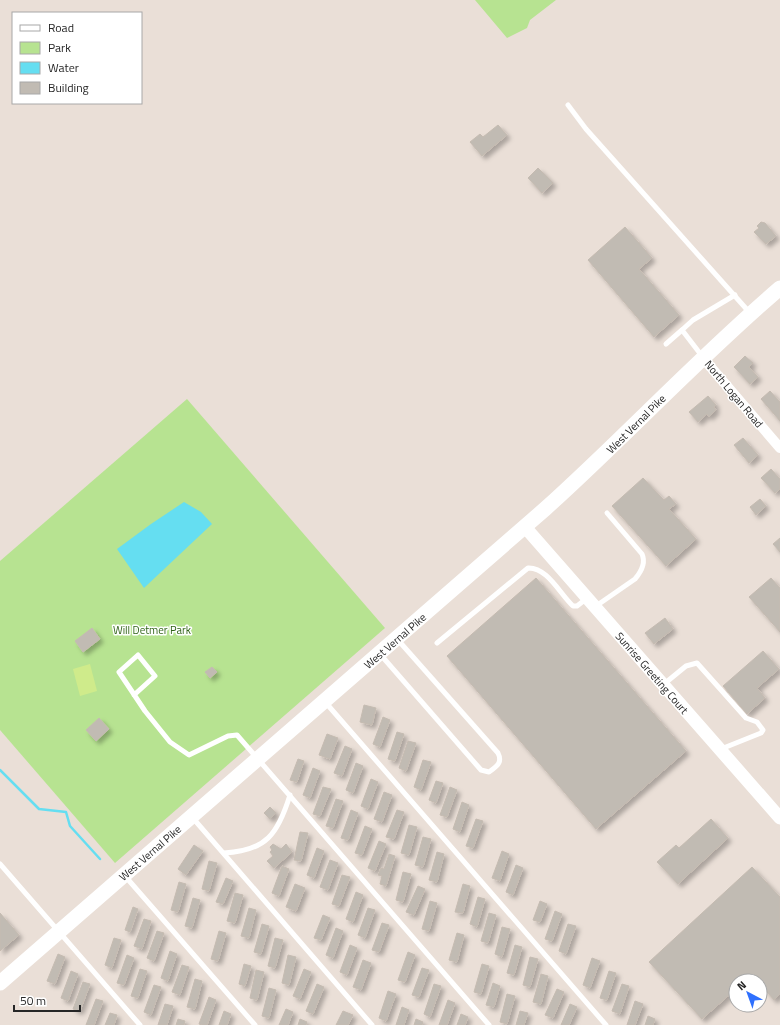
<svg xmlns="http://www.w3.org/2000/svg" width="780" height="1025" viewBox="0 0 780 1025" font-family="'Titillium Web',sans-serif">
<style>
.green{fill:#b7e391}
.pitch{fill:#cfeb8b}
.water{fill:#65def1}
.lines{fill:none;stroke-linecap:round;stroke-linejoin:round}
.stream{stroke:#65def1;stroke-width:2.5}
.building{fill:#c1bbb3;stroke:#c5bbb1;filter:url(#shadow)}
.service{stroke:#fff;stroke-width:5}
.minor{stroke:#fff;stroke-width:10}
.tertiary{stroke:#fff;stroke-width:13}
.secondary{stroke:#fff;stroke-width:15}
.labels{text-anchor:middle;stroke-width:3;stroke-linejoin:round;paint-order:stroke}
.street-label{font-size:11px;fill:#262626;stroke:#fff}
.park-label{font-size:11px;fill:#306317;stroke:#fff}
</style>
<defs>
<filter id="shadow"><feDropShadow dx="3.5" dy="3.5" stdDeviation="2" flood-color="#0004"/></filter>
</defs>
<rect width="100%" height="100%" fill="#eadfd7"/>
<g class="green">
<path d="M 475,0 L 556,0 L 530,20 L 527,28 L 507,38 Z"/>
<path d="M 187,399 L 385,628 L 115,863 L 0,730 L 0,561 Z"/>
</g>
<path class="pitch" d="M 90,664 L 97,691 L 80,696 L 73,669 Z"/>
<path class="water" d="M 184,502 L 201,512 L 212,524 L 144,588 L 117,549 L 151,524 Z"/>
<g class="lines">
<path class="stream" d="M 0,770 L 39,809 L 66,812 L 70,826 L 100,859"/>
</g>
<g class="building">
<path d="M 498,125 L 507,135 L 482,156 L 470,142 L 480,134 L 483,137 Z"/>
<path d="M 538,168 L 553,183 L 542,193 L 528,178 Z"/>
<path d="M 761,222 L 765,223 L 776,236 L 766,244 L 754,232 L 759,228 L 757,226 Z"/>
<path d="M 625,227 L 652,258 L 639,269 L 679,315 L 654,337 L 588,260 Z"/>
<path d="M 745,356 L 753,363 L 749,367 L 758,377 L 750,384 L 734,367 Z"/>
<path d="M 770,391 L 780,402 L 780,421 L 761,399 Z"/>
<path d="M 708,396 L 716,405 L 714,407 L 716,410 L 709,417 L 707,414 L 698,422 L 689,412 Z"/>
<path d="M 743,438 L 758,455 L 749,463 L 734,445 Z"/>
<path d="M 771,469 L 780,479 L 780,489 L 775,493 L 761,478 Z"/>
<path d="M 643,478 L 664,500 L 669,496 L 676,504 L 669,509 L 696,539 L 666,566 L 612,506 Z"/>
<path d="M 760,499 L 766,506 L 756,515 L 750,507 Z"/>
<path d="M 780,538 L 780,552 L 773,544 Z"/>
<path d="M 536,578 L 686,751 L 596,829 L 447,656 Z"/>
<path d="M 771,578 L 780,588 L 780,632 L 749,597 Z"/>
<path d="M 665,618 L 673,629 L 654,644 L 645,633 Z"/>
<path d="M 92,628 L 100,639 L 83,652 L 75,641 Z"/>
<path d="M 763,651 L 779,669 L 757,688 L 765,698 L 747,714 L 723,686 Z"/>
<path d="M 212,667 L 217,672 L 210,678 L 205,672 Z"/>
<path d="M 364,705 L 376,708 L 372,725 L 360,722 Z"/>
<path d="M 383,717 L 390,720 L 380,747 L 373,744 Z"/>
<path d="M 99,718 L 109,729 L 96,741 L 86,730 Z"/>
<path d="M 397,732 L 404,734 L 395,761 L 388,759 Z"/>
<path d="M 327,734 L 338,738 L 330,759 L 319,755 Z"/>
<path d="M 408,741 L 416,743 L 406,771 L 399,768 Z"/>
<path d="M 345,746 L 352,749 L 342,776 L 334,773 Z"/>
<path d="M 298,759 L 304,761 L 297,782 L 290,780 Z"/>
<path d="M 423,760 L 431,762 L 421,790 L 414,787 Z"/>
<path d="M 356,763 L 363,766 L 353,793 L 346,790 Z"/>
<path d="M 313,768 L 320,771 L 310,798 L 303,795 Z"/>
<path d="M 371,779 L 378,782 L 368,809 L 361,806 Z"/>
<path d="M 436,781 L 443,783 L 436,803 L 429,800 Z"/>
<path d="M 323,787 L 331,789 L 320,816 L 313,814 Z"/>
<path d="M 450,787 L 457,790 L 447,817 L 440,815 Z"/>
<path d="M 384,792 L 392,795 L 382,822 L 374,819 Z"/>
<path d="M 336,799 L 343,801 L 333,828 L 326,826 Z"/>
<path d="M 462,802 L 469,805 L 460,832 L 453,829 Z"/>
<path d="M 270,807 L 276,813 L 270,819 L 264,813 Z"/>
<path d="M 351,810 L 358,813 L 348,840 L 341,838 Z"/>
<path d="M 397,810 L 404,812 L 394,839 L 386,837 Z"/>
<path d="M 476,819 L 483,821 L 473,848 L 466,846 Z"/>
<path d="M 711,819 L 728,838 L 678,884 L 657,862 L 676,845 L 679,848 Z"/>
<path d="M 409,825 L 417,827 L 409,855 L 401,853 Z"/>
<path d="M 365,826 L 372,829 L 362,855 L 355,853 Z"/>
<path d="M 300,832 L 308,833 L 301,861 L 294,860 Z"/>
<path d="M 423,837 L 431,839 L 423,867 L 415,865 Z"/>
<path d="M 379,841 L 386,844 L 375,871 L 368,868 Z"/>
<path d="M 273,844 L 281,849 L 286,844 L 292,852 L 274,868 L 267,861 L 273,856 L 270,852 L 272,850 L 270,847 Z"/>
<path d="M 194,845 L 203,851 L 186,875 L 178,869 Z"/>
<path d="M 317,848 L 324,851 L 314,878 L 307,875 Z"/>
<path d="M 502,851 L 509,854 L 500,881 L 492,878 Z"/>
<path d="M 437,852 L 444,854 L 437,882 L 429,880 Z"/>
<path d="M 389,854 L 395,856 L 386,886 L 380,884 L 382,876 L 378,875 L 381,868 L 384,869 Z"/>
<path d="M 330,860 L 338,863 L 328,890 L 320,887 Z"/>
<path d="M 209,861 L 217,863 L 209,891 L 202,889 Z"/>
<path d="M 516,865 L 523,868 L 513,895 L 506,892 Z"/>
<path d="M 282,866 L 289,869 L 279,896 L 272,893 Z"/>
<path d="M 752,867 L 780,897 L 780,994 L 774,1000 L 760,984 L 760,981 L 757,981 L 751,975 L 745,981 L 736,981 L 736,989 L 702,1019 L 649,962 Z"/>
<path d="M 403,872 L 411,874 L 403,902 L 396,900 Z"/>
<path d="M 342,875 L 350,877 L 339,906 L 332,904 Z"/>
<path d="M 226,878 L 233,881 L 223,904 L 216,902 Z"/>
<path d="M 179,882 L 186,884 L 178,912 L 171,910 Z"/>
<path d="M 295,884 L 305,888 L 296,911 L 286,907 Z"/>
<path d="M 463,884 L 470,886 L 463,913 L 455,912 Z"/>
<path d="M 418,886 L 425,889 L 414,915 L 406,912 Z"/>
<path d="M 356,892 L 363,895 L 353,922 L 346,919 Z"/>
<path d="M 235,893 L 243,895 L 235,923 L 227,921 Z"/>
<path d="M 478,897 L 485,899 L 477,927 L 470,924 Z"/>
<path d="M 193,898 L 200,900 L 192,928 L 185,926 Z"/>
<path d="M 430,901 L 437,903 L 429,931 L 422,929 Z"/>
<path d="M 540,901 L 547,904 L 540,922 L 533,920 Z"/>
<path d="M 133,907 L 138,909 L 130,932 L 125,930 Z"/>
<path d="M 249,908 L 256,910 L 249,938 L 241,936 Z"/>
<path d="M 368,908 L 375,910 L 365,938 L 358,935 Z"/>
<path d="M 555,911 L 562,914 L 552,941 L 545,939 Z"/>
<path d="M 0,913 L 19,935 L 0,951 Z"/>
<path d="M 489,913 L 496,915 L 488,943 L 481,941 Z"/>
<path d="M 323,915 L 330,918 L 321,940 L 314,938 Z"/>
<path d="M 144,919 L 151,921 L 142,949 L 134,946 Z"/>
<path d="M 382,923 L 389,925 L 379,952 L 372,950 Z"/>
<path d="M 262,924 L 269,926 L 261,954 L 254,952 Z"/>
<path d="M 568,924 L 576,926 L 566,954 L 559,951 Z"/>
<path d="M 502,927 L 510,929 L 502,957 L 495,954 Z"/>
<path d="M 336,928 L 343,931 L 333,958 L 326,955 Z"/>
<path d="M 157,931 L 164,933 L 154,961 L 147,958 Z"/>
<path d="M 219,931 L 226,933 L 218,961 L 211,959 Z"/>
<path d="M 457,933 L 464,935 L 457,962 L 449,960 Z"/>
<path d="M 114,938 L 121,940 L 112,968 L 105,965 Z"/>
<path d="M 275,938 L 283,940 L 275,968 L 268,966 Z"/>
<path d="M 350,945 L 357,948 L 347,975 L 340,972 Z"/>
<path d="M 515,945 L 522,947 L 514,975 L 507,973 Z"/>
<path d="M 170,951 L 177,954 L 168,981 L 161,978 Z"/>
<path d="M 408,952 L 415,955 L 405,982 L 398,980 Z"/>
<path d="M 58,954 L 65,957 L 55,984 L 47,981 Z"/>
<path d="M 127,955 L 134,958 L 124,985 L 117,983 Z"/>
<path d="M 288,955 L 296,957 L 289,985 L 282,983 Z"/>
<path d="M 530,957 L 538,959 L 530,987 L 523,985 Z"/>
<path d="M 592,958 L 600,961 L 590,988 L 583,985 Z"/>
<path d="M 363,960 L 371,963 L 361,990 L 353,987 Z"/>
<path d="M 244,964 L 251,966 L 245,986 L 239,984 Z"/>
<path d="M 482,964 L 489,966 L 481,994 L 474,992 Z"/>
<path d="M 182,965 L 189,967 L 180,995 L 172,992 Z"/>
<path d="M 422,968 L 429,970 L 419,997 L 412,995 Z"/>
<path d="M 140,969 L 147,971 L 138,998 L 131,996 Z"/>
<path d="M 304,969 L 311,972 L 300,999 L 293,996 Z"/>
<path d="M 256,970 L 264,972 L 257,1000 L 250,998 Z"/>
<path d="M 71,971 L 78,974 L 68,1001 L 61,998 Z"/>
<path d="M 609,971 L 616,973 L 607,1000 L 600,998 Z"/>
<path d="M 541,974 L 548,976 L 541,1004 L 533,1002 Z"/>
<path d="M 195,979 L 202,981 L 195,1009 L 187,1007 Z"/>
<path d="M 83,982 L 90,984 L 80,1011 L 73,1009 Z"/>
<path d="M 493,983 L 500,986 L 494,1007 L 486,1005 Z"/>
<path d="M 317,984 L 324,987 L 313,1014 L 306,1011 Z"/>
<path d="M 434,984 L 441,986 L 430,1017 L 424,1014 Z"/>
<path d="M 622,984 L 629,986 L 620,1014 L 612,1011 Z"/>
<path d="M 154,985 L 161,987 L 151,1015 L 144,1012 Z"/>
<path d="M 269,988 L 276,990 L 269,1018 L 262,1016 Z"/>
<path d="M 557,989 L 564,992 L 553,1018 L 545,1015 Z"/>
<path d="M 388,991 L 396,994 L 386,1021 L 379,1018 Z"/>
<path d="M 507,994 L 515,996 L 507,1024 L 500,1022 Z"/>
<path d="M 209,997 L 216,1000 L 207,1025 L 202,1025 L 199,1024 Z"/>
<path d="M 96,999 L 103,1001 L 94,1025 L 86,1025 Z"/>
<path d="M 448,1000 L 455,1003 L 447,1025 L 439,1025 Z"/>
<path d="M 635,1001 L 643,1004 L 635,1025 L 627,1025 Z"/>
<path d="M 165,1004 L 173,1006 L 167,1025 L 158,1025 Z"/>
<path d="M 570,1004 L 577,1007 L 569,1025 L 561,1025 Z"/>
<path d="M 402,1007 L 409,1010 L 404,1025 L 396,1025 Z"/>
<path d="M 286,1009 L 293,1012 L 288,1025 L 279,1025 Z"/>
<path d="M 224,1011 L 231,1014 L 227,1025 L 219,1025 Z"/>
<path d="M 343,1011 L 353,1015 L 348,1025 L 336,1025 Z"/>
<path d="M 520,1011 L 528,1013 L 524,1025 L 516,1025 Z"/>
<path d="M 110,1013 L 117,1015 L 114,1025 L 105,1025 Z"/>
<path d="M 461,1014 L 468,1017 L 465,1025 L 457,1025 Z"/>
<path d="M 648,1016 L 655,1019 L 653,1025 L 645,1025 Z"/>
<path d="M 178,1019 L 185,1021 L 184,1025 L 176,1025 Z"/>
<path d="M 300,1019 L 307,1022 L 306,1025 L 298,1025 Z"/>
<path d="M 416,1019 L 423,1022 L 422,1025 L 414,1025 Z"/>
</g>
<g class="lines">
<g class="service">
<path d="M 568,105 L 586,129 L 750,313"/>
<path d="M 666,344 L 682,330"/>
<path d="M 702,356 L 682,330 L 693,320 L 735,295"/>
<path d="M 596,606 L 635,579 C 641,572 646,563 642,554 L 607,513"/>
<path d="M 437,643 L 528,568 C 547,567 560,594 573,606 L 577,606 L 586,599"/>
<path d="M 380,654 L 481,770 L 489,772 C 496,767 503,763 498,753 L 398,640"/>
<path d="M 664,684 L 686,666 L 697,663 L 746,718 L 757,722 L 763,730 L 761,733 L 721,749"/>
<path d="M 134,695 L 155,676 L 138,655 L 119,672 L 145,711 L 170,742 L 189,755 L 228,736 L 237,735 L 489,1025"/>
<path d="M 326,703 L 606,1025"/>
<path d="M 192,817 L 372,1025"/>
<path d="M 224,853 C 266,851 278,834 290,795"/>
<path d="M 0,864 L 140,1025"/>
<path d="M 125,876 L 255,1025"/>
</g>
<path class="minor" d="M 703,358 L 780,448"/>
<path class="tertiary" d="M 525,527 L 780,818"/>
<path class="secondary" d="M 0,983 L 545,509 C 625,437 698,358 780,288"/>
</g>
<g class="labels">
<g class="street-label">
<text transform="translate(734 394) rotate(50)" y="4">North Logan Road</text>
<text transform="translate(636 424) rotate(-45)" y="4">West Vernal Pike</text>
<text transform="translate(395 641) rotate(-41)" y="4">West Vernal Pike</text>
<text transform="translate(652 673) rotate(49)" y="4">Sunrise Greeting Court</text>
<text transform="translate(150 853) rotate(-41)" y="4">West Vernal Pike</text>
</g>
<g class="park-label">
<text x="152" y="634">Will Detmer Park</text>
</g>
</g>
<rect x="12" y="12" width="130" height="92" fill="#ffffff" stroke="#a8a8a8"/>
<rect x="20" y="25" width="20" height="6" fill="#ffffff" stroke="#a8a8a8"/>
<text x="48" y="32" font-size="12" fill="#262626">Road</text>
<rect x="20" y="42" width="20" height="12" fill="#b7e391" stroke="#a8a8a8"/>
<text x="48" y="52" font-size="12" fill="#262626">Park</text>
<rect x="20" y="62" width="20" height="12" fill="#65def1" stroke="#a8a8a8"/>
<text x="48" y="72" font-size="12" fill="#262626">Water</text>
<rect x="20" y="82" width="20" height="12" fill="#c1bbb3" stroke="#a8a8a8"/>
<text x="48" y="92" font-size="12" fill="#262626">Building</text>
<g transform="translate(748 993) rotate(319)"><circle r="19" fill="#ffffff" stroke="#a8a8a8"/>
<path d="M0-3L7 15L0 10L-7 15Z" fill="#2f70fe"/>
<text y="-6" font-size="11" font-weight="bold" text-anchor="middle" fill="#262626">N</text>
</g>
<path d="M14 1005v6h66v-6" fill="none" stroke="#262626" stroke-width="2"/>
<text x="20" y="1005" font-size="12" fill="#262626" stroke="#ffffff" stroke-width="3" paint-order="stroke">50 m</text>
</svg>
